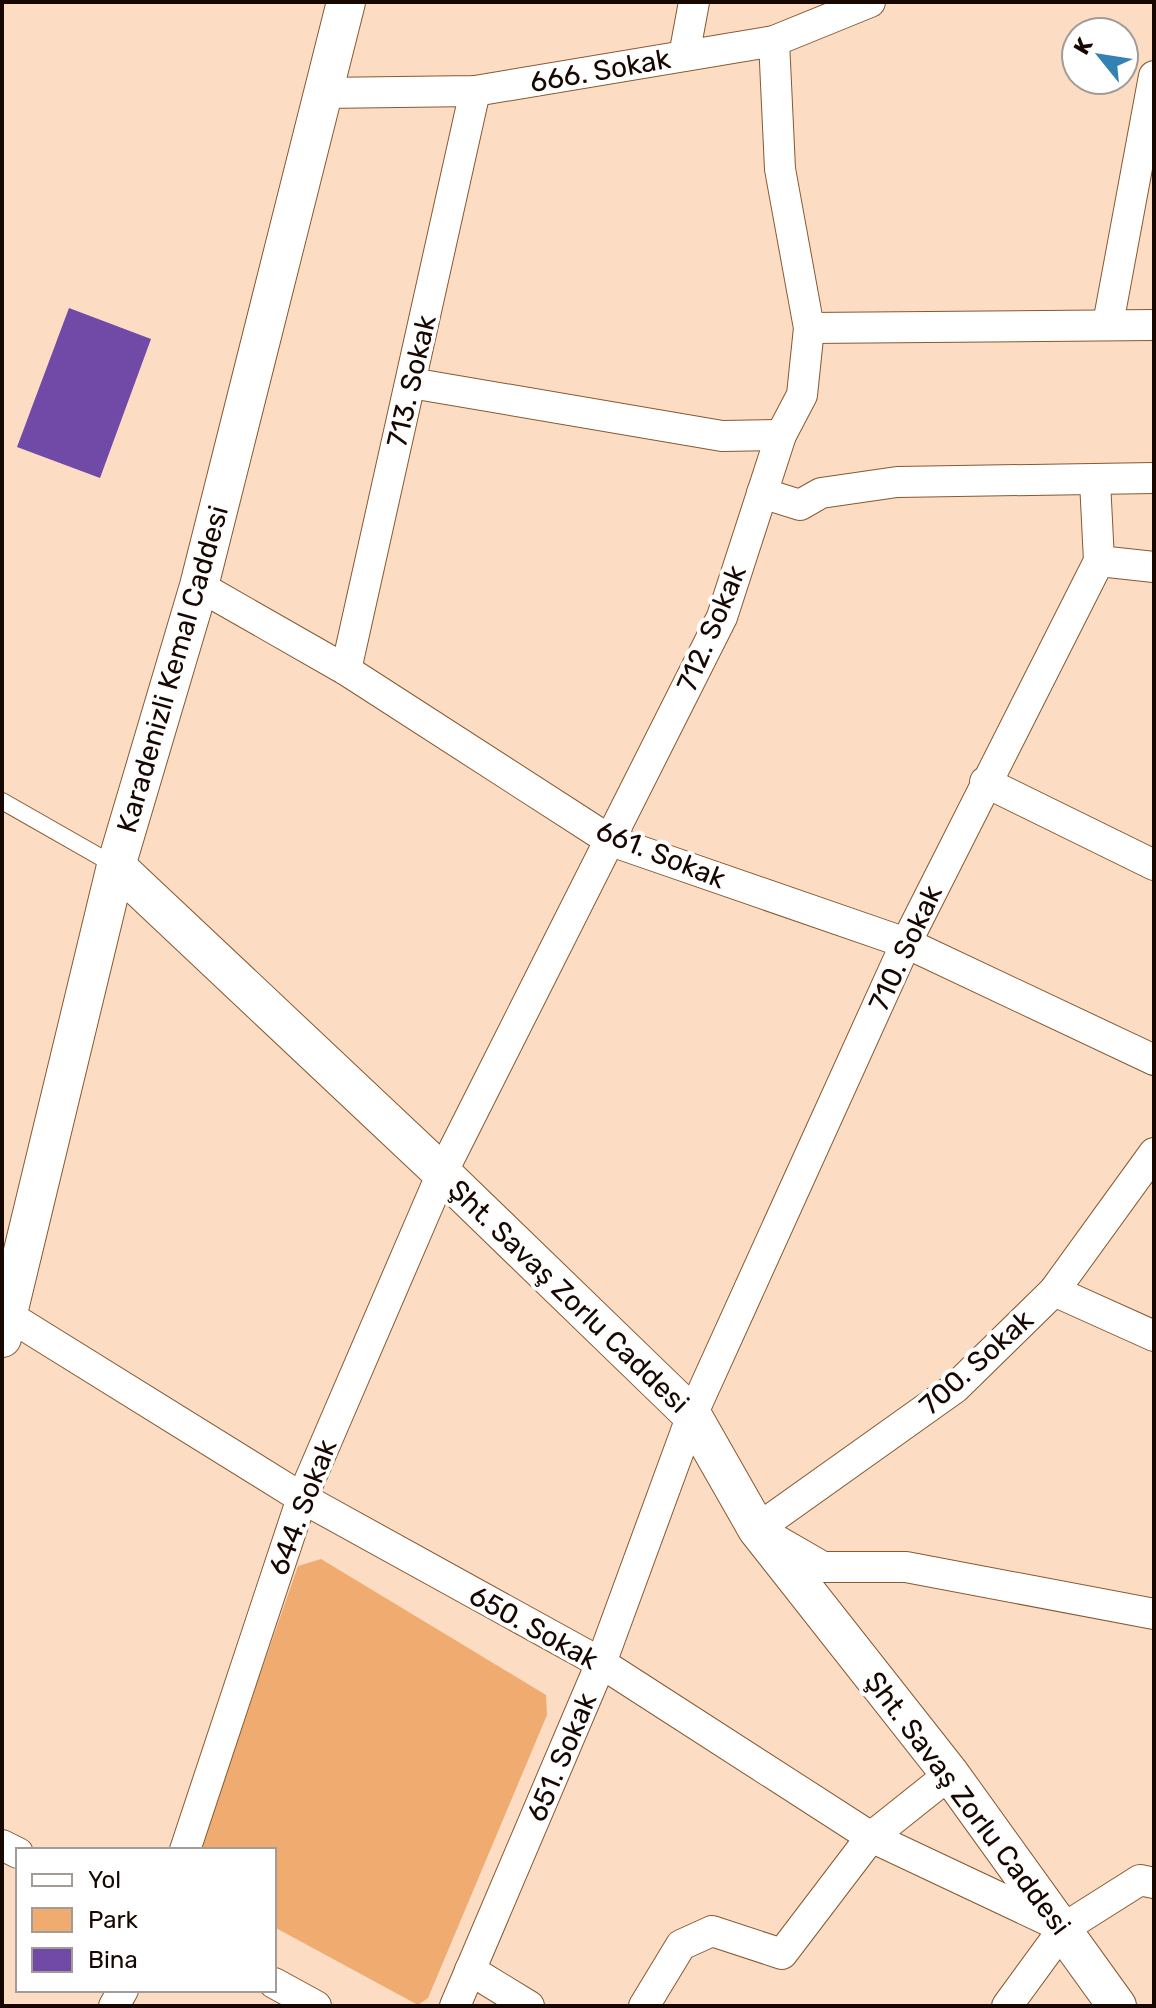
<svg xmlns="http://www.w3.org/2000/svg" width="1156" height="2008" viewBox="0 0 1156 2008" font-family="Rubik,sans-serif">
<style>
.green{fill:#efab70}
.building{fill:#7149a7}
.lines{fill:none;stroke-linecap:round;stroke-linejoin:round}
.service-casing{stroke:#865931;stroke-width:18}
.minor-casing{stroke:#865931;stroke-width:32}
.tertiary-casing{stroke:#865931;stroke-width:40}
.service{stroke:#fff;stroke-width:16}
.minor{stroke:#fff;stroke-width:30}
.tertiary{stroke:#fff;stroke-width:38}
.labels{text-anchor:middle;stroke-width:8;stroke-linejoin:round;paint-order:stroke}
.street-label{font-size:28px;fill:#170700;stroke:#fff}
</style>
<rect width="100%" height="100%" fill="#fcdcc3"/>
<path class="green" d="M 321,1559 L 546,1695 L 547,1715 L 428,1998 L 418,2005 L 274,1927 L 274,1850 L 199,1850 L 298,1566 Z"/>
<path class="building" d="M 69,308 L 151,339 L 100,478 L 17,447 Z"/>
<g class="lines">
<defs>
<path id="service" d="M 2,801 L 116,866"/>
<g id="minor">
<path d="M 684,56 L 694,2"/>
<path d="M 322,93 L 475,91 L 774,41 L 870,2"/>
<path d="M 1108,324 L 1154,76"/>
<path d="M 809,328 L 1154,325"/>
<path d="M 411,383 L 722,436 L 781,435"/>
<path d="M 762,493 L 800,505 L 821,493 L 897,482 L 1154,478"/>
<path d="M 1099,561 L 1154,567"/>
<path d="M 199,586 L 346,670 L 611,841 L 906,943 L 1154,1060"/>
<path d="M 346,670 L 475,91"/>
<path d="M 985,782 L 1154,865"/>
<path d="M 1154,1153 L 1054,1291 L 955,1388 L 757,1529 L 823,1567 L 906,1567 L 1154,1614"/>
<path d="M 1054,1291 L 1154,1336"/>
<path d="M 9,1316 L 302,1498 L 601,1663 L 871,1837 L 1062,1927"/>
<path d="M 2,1845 L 18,1853"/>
<path d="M 185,1850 L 302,1498 L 442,1173 L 722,617 L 781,435 L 802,395 L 809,328 L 780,169 L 774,41"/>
<path d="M 470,1970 L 529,2006"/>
<path d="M 274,1983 L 316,2006"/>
<path d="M 114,2006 L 123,1990"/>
<path d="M 455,2006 L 601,1663 L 692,1415 L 906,943 L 1099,561 L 1095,481"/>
<path d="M 644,2006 L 681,1945 L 712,1931 L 782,1954 L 871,1837 L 950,1774"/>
<path d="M 1007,2006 L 1064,1928 L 1140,1880 L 1154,1883"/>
</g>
<g id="tertiary">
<path d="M 116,866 L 442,1173 L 692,1415 L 757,1529 L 950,1774 L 1117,2006"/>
<path d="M 2,1338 L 116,866 L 199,586 L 346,2"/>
</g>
</defs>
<use href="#service" class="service-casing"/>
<use href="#minor" class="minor-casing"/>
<use href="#tertiary" class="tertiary-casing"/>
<use href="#service" class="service"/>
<use href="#minor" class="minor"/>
<use href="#tertiary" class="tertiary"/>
</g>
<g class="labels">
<g class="street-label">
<text transform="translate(600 70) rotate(-10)" y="10">666. Sokak</text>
<text transform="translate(411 381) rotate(-77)" y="10">713. Sokak</text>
<text transform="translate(711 628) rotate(-67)" y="10">712. Sokak</text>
<text transform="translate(172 669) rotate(-74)" y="10">Karadenizli Kemal Caddesi</text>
<text transform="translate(661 854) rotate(22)" y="10">661. Sokak</text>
<text transform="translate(905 948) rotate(-65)" y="10">710. Sokak</text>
<text transform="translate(569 1296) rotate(44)" y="10">Şht. Savaş Zorlu Caddesi</text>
<text transform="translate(976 1362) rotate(-42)" y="10">700. Sokak</text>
<text transform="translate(302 1507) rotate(-69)" y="10">644. Sokak</text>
<text transform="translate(534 1627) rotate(29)" y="10">650. Sokak</text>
<text transform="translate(561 1757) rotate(-67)" y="10">651. Sokak</text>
<text transform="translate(968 1803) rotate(53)" y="10">Şht. Savaş Zorlu Caddesi</text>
</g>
</g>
<rect width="1156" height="2008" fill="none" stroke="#170700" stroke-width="8"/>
<rect x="16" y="1848" width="260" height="144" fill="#ffffff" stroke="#a29c99" stroke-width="2"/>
<rect x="32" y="1874" width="40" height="12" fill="#ffffff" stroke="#a29c99" stroke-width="2"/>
<text x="88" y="1888" font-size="24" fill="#170700">Yol</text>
<rect x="32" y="1908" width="40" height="24" fill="#efab70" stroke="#a29c99" stroke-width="2"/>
<text x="88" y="1928" font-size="24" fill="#170700">Park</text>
<rect x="32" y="1948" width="40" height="24" fill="#7149a7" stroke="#a29c99" stroke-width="2"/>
<text x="88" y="1968" font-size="24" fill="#170700">Bina</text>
<g transform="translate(1100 56) rotate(300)"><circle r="38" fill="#ffffff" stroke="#a29c99" stroke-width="2"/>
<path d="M0-6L14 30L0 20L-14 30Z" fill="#3482b4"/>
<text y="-12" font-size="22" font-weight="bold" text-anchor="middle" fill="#170700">K</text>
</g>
</svg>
